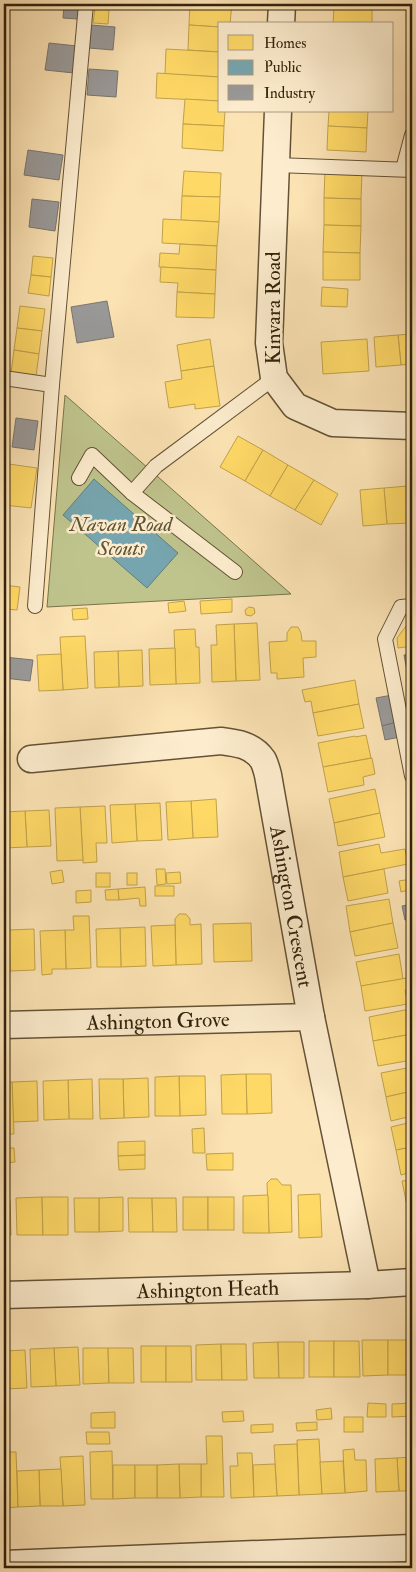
<svg xmlns="http://www.w3.org/2000/svg" width="416" height="1572" viewBox="0 0 416 1572" font-family="'IM FELL Double Pica',serif">
<style>
.green{fill:#bfc48d;stroke:#78734c}
.homes{fill:#ffd966;stroke:#c1a24b}
.public{fill:#76a5af;stroke:#617e7e}
.industry{fill:#999;stroke:#7a756f}
.lines{fill:none;stroke-linecap:round;stroke-linejoin:round}
.service-casing{stroke:#645236;stroke-width:16}
.minor-casing{stroke:#645236;stroke-width:29}
.service{stroke:#fdedce;stroke-width:14}
.minor{stroke:#fdedce;stroke-width:26}
.labels{text-anchor:middle;stroke-width:5;stroke-linejoin:round;paint-order:stroke}
.street-label{font-size:21px;fill:#31220c;stroke:#fdedce}
.park-label{font-size:21px;font-style:italic;fill:#5c5333;stroke:#fdedce}
</style>
<rect width="100%" height="100%" fill="#fce3b4"/>
<filter id="stains"><feTurbulence type="fractalNoise" baseFrequency=".004" numOctaves="4"/><feColorMatrix values="0 0 0 0 .2 0 0 0 0 .09 0 0 0 0 .02 0 0 0 .5 -.17"/></filter>
<radialGradient id="worn" r=".72"><stop offset=".6" stop-color="#630" stop-opacity="0"/><stop offset="1" stop-color="#630" stop-opacity=".3"/></radialGradient>
<path class="green" d="M 65,395 L 291,594 L 47,607 Z"/>
<g class="homes">
<path d="M 190,4 L 232,4 L 230,24 L 220,24 L 220,27 L 189,25 Z"/>
<path d="M 334,7 L 372,8 L 372,24 L 333,24 Z"/>
<path d="M 95,8 L 109,9 L 108,24 L 93,23 Z"/>
<path d="M 189,25 L 220,27 L 220,52 L 188,50 Z"/>
<path d="M 166,49 L 220,52 L 220,77 L 165,74 Z"/>
<path d="M 157,73 L 220,77 L 220,101 L 156,98 Z"/>
<path d="M 185,99 L 220,101 L 220,111 L 225,111 L 224,126 L 183,124 Z"/>
<path d="M 329,111 L 368,111 L 367,128 L 328,126 Z"/>
<path d="M 183,124 L 224,126 L 223,151 L 182,148 Z"/>
<path d="M 328,126 L 367,128 L 366,152 L 327,150 Z"/>
<path d="M 184,171 L 221,173 L 220,197 L 182,196 Z"/>
<path d="M 325,171 L 362,172 L 361,199 L 324,198 Z"/>
<path d="M 182,196 L 220,197 L 219,222 L 181,220 Z"/>
<path d="M 324,198 L 361,199 L 361,226 L 324,225 Z"/>
<path d="M 163,219 L 219,222 L 217,246 L 162,243 Z"/>
<path d="M 324,225 L 361,226 L 360,253 L 323,252 Z"/>
<path d="M 180,244 L 217,246 L 216,270 L 159,267 L 160,253 L 179,254 Z"/>
<path d="M 323,252 L 360,253 L 360,280 L 323,280 Z"/>
<path d="M 33,256 L 53,258 L 51,277 L 31,275 Z"/>
<path d="M 161,267 L 216,270 L 215,294 L 177,292 L 178,283 L 160,282 Z"/>
<path d="M 31,275 L 51,277 L 49,296 L 28,293 Z"/>
<path d="M 322,287 L 348,289 L 347,307 L 321,306 Z"/>
<path d="M 177,292 L 215,294 L 214,318 L 176,317 Z"/>
<path d="M 20,306 L 45,309 L 42,331 L 17,328 Z"/>
<path d="M 17,328 L 42,331 L 39,354 L 14,350 Z"/>
<path d="M 412,334 L 412,364 L 401,365 L 398,335 Z"/>
<path d="M 398,335 L 401,365 L 376,367 L 374,337 Z"/>
<path d="M 210,339 L 214,366 L 181,371 L 177,345 Z"/>
<path d="M 367,339 L 369,371 L 323,374 L 321,342 Z"/>
<path d="M 14,350 L 39,354 L 36,376 L 11,373 Z"/>
<path d="M 214,366 L 220,406 L 195,409 L 195,404 L 169,408 L 165,382 L 182,379 L 181,371 Z"/>
<path d="M 238,436 L 263,450 L 245,481 L 220,467 Z"/>
<path d="M 263,450 L 288,465 L 270,496 L 245,481 Z"/>
<path d="M 9,464 L 37,468 L 31,508 L 4,505 Z"/>
<path d="M 288,465 L 314,480 L 295,510 L 270,496 Z"/>
<path d="M 314,480 L 338,494 L 321,525 L 295,510 Z"/>
<path d="M 408,486 L 412,486 L 412,523 L 411,523 Z"/>
<path d="M 408,486 L 411,523 L 387,524 L 384,488 Z"/>
<path d="M 384,488 L 387,524 L 363,526 L 360,490 Z"/>
<path d="M 4,585 L 20,587 L 17,610 L 4,609 Z"/>
<path d="M 232,599 L 232,612 L 201,614 L 200,601 Z"/>
<path d="M 184,601 L 186,611 L 169,613 L 168,603 Z"/>
<path d="M 249,607 L 254,608 L 255,613 L 251,616 L 246,615 L 245,610 Z"/>
<path d="M 87,608 L 88,619 L 73,620 L 72,609 Z"/>
<path d="M 412,618 L 412,646 L 398,648 L 397,638 Z"/>
<path d="M 257,623 L 260,680 L 236,681 L 234,624 Z"/>
<path d="M 234,624 L 236,681 L 212,682 L 211,645 L 217,645 L 216,625 Z"/>
<path d="M 291,627 L 298,627 L 301,633 L 302,641 L 316,641 L 316,657 L 303,658 L 304,677 L 277,679 L 277,673 L 271,673 L 269,642 L 287,641 L 287,633 Z"/>
<path d="M 195,629 L 196,647 L 199,647 L 200,683 L 176,684 L 174,630 Z"/>
<path d="M 85,636 L 88,688 L 63,690 L 60,637 Z"/>
<path d="M 175,648 L 176,684 L 150,685 L 149,649 Z"/>
<path d="M 142,650 L 143,686 L 119,687 L 118,651 Z"/>
<path d="M 118,651 L 119,687 L 95,688 L 94,652 Z"/>
<path d="M 61,654 L 63,690 L 39,691 L 37,655 Z"/>
<path d="M 355,680 L 359,704 L 313,713 L 311,701 L 305,702 L 302,690 Z"/>
<path d="M 359,704 L 364,728 L 318,736 L 313,713 Z"/>
<path d="M 366,735 L 371,758 L 323,767 L 318,743 L 355,736 L 355,737 Z"/>
<path d="M 372,758 L 375,774 L 363,777 L 364,785 L 328,792 L 323,767 Z"/>
<path d="M 375,789 L 380,813 L 334,823 L 329,799 Z"/>
<path d="M 216,799 L 218,837 L 193,838 L 191,801 Z"/>
<path d="M 191,801 L 193,838 L 168,840 L 166,802 Z"/>
<path d="M 160,803 L 162,840 L 137,841 L 135,804 Z"/>
<path d="M 135,804 L 137,841 L 112,843 L 110,805 Z"/>
<path d="M 105,806 L 107,843 L 96,843 L 97,862 L 83,863 L 80,807 Z"/>
<path d="M 80,807 L 83,860 L 57,861 L 55,808 Z"/>
<path d="M 49,810 L 51,846 L 27,847 L 25,811 Z"/>
<path d="M 25,811 L 27,847 L 4,848 L 4,812 Z"/>
<path d="M 380,813 L 385,837 L 338,846 L 334,823 Z"/>
<path d="M 379,844 L 381,853 L 405,849 L 408,864 L 343,877 L 339,852 Z"/>
<path d="M 156,869 L 165,869 L 166,884 L 157,885 Z"/>
<path d="M 384,869 L 388,893 L 348,901 L 343,877 Z"/>
<path d="M 62,870 L 64,882 L 52,884 L 50,872 Z"/>
<path d="M 180,872 L 181,883 L 167,884 L 166,873 Z"/>
<rect x="96" y="873" width="14" height="14"/>
<rect x="127" y="873" width="10" height="12"/>
<path d="M 412,879 L 412,889 L 401,892 L 399,881 Z"/>
<rect x="155" y="886" width="19" height="10"/>
<path d="M 145,887 L 146,906 L 140,906 L 139,898 L 119,900 L 118,889 Z"/>
<path d="M 118,889 L 119,900 L 106,900 L 105,890 Z"/>
<path d="M 91,890 L 91,902 L 76,903 L 76,891 Z"/>
<path d="M 389,899 L 393,923 L 350,932 L 346,906 Z"/>
<path d="M 179,914 L 186,914 L 190,919 L 190,925 L 201,924 L 202,964 L 176,965 L 175,919 Z"/>
<path d="M 73,916 L 89,916 L 91,968 L 66,969 L 65,930 L 74,930 Z"/>
<path d="M 4,922 L 6,922 L 7,930 L 9,930 L 10,971 L 4,971 Z"/>
<path d="M 251,923 L 252,961 L 214,962 L 213,924 Z"/>
<path d="M 393,923 L 398,948 L 355,956 L 350,932 Z"/>
<path d="M 175,925 L 176,965 L 153,966 L 151,926 Z"/>
<path d="M 145,927 L 146,966 L 121,967 L 120,928 Z"/>
<path d="M 120,928 L 121,967 L 97,967 L 96,929 Z"/>
<path d="M 34,929 L 35,970 L 10,971 L 9,930 Z"/>
<path d="M 65,930 L 66,969 L 52,969 L 52,974 L 42,975 L 40,931 Z"/>
<path d="M 399,954 L 403,979 L 361,986 L 356,962 Z"/>
<path d="M 412,977 L 412,988 L 405,990 L 408,1004 L 365,1011 L 361,986 Z"/>
<path d="M 410,1009 L 412,1021 L 412,1034 L 373,1041 L 369,1017 Z"/>
<path d="M 412,1034 L 412,1060 L 378,1066 L 373,1041 Z"/>
<path d="M 412,1067 L 412,1091 L 386,1097 L 381,1073 Z"/>
<path d="M 246,1074 L 271,1074 L 272,1113 L 247,1114 Z"/>
<path d="M 246,1074 L 247,1114 L 222,1114 L 221,1075 Z"/>
<path d="M 179,1076 L 205,1076 L 206,1115 L 180,1116 Z"/>
<path d="M 179,1076 L 180,1116 L 155,1116 L 155,1077 Z"/>
<path d="M 148,1078 L 149,1117 L 124,1118 L 123,1079 Z"/>
<path d="M 92,1079 L 93,1119 L 69,1119 L 68,1080 Z"/>
<path d="M 99,1079 L 123,1079 L 124,1118 L 100,1119 Z"/>
<path d="M 68,1080 L 69,1119 L 44,1120 L 43,1081 Z"/>
<path d="M 37,1081 L 38,1121 L 13,1122 L 12,1082 Z"/>
<path d="M 12,1082 L 14,1134 L 4,1134 L 4,1083 Z"/>
<path d="M 412,1091 L 412,1116 L 391,1121 L 386,1097 Z"/>
<path d="M 412,1122 L 412,1147 L 396,1150 L 391,1127 Z"/>
<path d="M 204,1128 L 205,1153 L 193,1153 L 192,1129 Z"/>
<path d="M 145,1141 L 145,1155 L 118,1156 L 118,1142 Z"/>
<path d="M 412,1147 L 412,1172 L 401,1175 L 396,1150 Z"/>
<path d="M 4,1148 L 14,1148 L 15,1162 L 4,1163 Z"/>
<path d="M 233,1153 L 233,1170 L 207,1170 L 206,1154 Z"/>
<path d="M 145,1155 L 145,1169 L 119,1170 L 118,1156 Z"/>
<path d="M 271,1179 L 277,1179 L 282,1185 L 291,1185 L 292,1232 L 269,1233 L 267,1183 Z"/>
<path d="M 412,1180 L 412,1205 L 407,1206 L 402,1181 Z"/>
<path d="M 320,1194 L 322,1237 L 299,1238 L 298,1195 Z"/>
<path d="M 268,1195 L 269,1233 L 243,1233 L 243,1196 Z"/>
<path d="M 42,1197 L 43,1235 L 17,1235 L 16,1198 Z"/>
<path d="M 42,1197 L 68,1197 L 68,1235 L 43,1235 Z"/>
<path d="M 123,1197 L 123,1231 L 99,1232 L 99,1198 Z"/>
<rect x="183" y="1197" width="25" height="33"/>
<rect x="208" y="1197" width="26" height="33"/>
<path d="M 74,1198 L 99,1198 L 99,1232 L 75,1232 Z"/>
<path d="M 128,1198 L 152,1198 L 153,1232 L 129,1232 Z"/>
<path d="M 152,1198 L 176,1198 L 177,1232 L 153,1232 Z"/>
<path d="M 4,1200 L 10,1200 L 11,1235 L 4,1235 Z"/>
<path d="M 412,1205 L 412,1229 L 407,1206 Z"/>
<path d="M 362,1340 L 388,1340 L 388,1375 L 363,1376 Z"/>
<rect x="388" y="1340" width="24" height="35"/>
<rect x="309" y="1341" width="25" height="36"/>
<path d="M 334,1341 L 359,1341 L 360,1377 L 334,1377 Z"/>
<path d="M 278,1342 L 279,1378 L 254,1378 L 253,1343 Z"/>
<path d="M 278,1342 L 304,1342 L 304,1378 L 279,1378 Z"/>
<path d="M 221,1344 L 222,1380 L 196,1380 L 196,1345 Z"/>
<path d="M 221,1344 L 246,1344 L 247,1380 L 222,1380 Z"/>
<rect x="141" y="1346" width="25" height="36"/>
<path d="M 166,1346 L 191,1346 L 192,1382 L 166,1382 Z"/>
<path d="M 78,1347 L 80,1385 L 56,1386 L 54,1348 Z"/>
<path d="M 54,1348 L 56,1386 L 31,1387 L 30,1349 Z"/>
<path d="M 83,1348 L 108,1348 L 109,1383 L 83,1384 Z"/>
<path d="M 108,1348 L 133,1348 L 134,1383 L 109,1383 Z"/>
<path d="M 25,1350 L 27,1388 L 4,1389 L 4,1351 Z"/>
<path d="M 368,1403 L 386,1404 L 386,1417 L 367,1417 Z"/>
<path d="M 412,1403 L 412,1416 L 392,1417 L 392,1404 Z"/>
<path d="M 331,1408 L 332,1419 L 317,1420 L 316,1410 Z"/>
<path d="M 243,1411 L 244,1421 L 223,1422 L 222,1412 Z"/>
<path d="M 115,1412 L 115,1428 L 91,1428 L 91,1413 Z"/>
<rect x="344" y="1417" width="19" height="15"/>
<path d="M 317,1422 L 317,1430 L 297,1431 L 296,1423 Z"/>
<path d="M 273,1424 L 273,1432 L 251,1433 L 251,1425 Z"/>
<path d="M 86,1432 L 109,1432 L 110,1444 L 87,1444 Z"/>
<path d="M 206,1436 L 222,1436 L 224,1497 L 201,1497 L 201,1464 L 207,1464 Z"/>
<path d="M 319,1439 L 322,1494 L 299,1495 L 297,1440 Z"/>
<path d="M 297,1444 L 299,1495 L 277,1496 L 274,1445 Z"/>
<path d="M 354,1449 L 355,1460 L 366,1460 L 367,1491 L 345,1493 L 343,1450 Z"/>
<path d="M 112,1451 L 113,1499 L 91,1499 L 90,1452 Z"/>
<path d="M 4,1452 L 16,1452 L 18,1507 L 4,1508 Z"/>
<path d="M 237,1453 L 252,1453 L 254,1497 L 231,1498 L 230,1466 L 238,1466 Z"/>
<path d="M 83,1456 L 85,1505 L 63,1506 L 60,1457 Z"/>
<path d="M 412,1457 L 412,1491 L 399,1491 L 397,1458 Z"/>
<path d="M 397,1458 L 399,1491 L 376,1492 L 375,1459 Z"/>
<path d="M 343,1461 L 345,1493 L 322,1494 L 320,1462 Z"/>
<path d="M 179,1464 L 201,1464 L 201,1497 L 180,1498 Z"/>
<path d="M 179,1464 L 180,1498 L 157,1498 L 157,1465 Z"/>
<path d="M 275,1464 L 277,1496 L 254,1497 L 253,1465 Z"/>
<path d="M 113,1465 L 135,1465 L 135,1498 L 113,1499 Z"/>
<rect x="135" y="1465" width="22" height="33"/>
<path d="M 61,1469 L 63,1506 L 40,1506 L 39,1470 Z"/>
<path d="M 39,1470 L 40,1506 L 18,1507 L 17,1471 Z"/>
</g>
<path class="public" d="M 94,479 L 178,553 L 147,588 L 63,515 Z"/>
<g class="industry">
<path d="M 64,4 L 80,4 L 78,19 L 63,18 Z"/>
<path d="M 91,25 L 115,27 L 113,50 L 89,48 Z"/>
<path d="M 49,43 L 77,46 L 74,73 L 45,70 Z"/>
<path d="M 89,69 L 118,71 L 116,97 L 87,95 Z"/>
<path d="M 28,150 L 63,155 L 59,180 L 24,175 Z"/>
<path d="M 32,199 L 59,202 L 55,231 L 29,227 Z"/>
<path d="M 107,301 L 114,337 L 77,343 L 71,307 Z"/>
<path d="M 16,418 L 38,421 L 34,450 L 12,447 Z"/>
<path d="M 412,654 L 412,670 L 407,671 L 404,655 Z"/>
<path d="M 4,657 L 33,660 L 30,681 L 4,678 Z"/>
<path d="M 412,670 L 412,694 L 407,671 Z"/>
<path d="M 392,695 L 397,722 L 382,726 L 376,698 Z"/>
<path d="M 397,722 L 400,737 L 385,740 L 382,726 Z"/>
<path d="M 412,904 L 412,919 L 405,920 L 402,906 Z"/>
</g>
<g class="lines">
<defs>
<g id="service">
<path d="M 276,165 L 412,170"/>
<path d="M 403,169 L 412,135"/>
<path d="M 4,378 L 52,385"/>
<path d="M 79,478 L 92,455 L 132,493 L 235,572"/>
<path d="M 132,493 L 156,466 L 274,378"/>
<path d="M 35,606 L 52,385 L 86,4"/>
<path d="M 412,606 L 401,607 L 385,639 L 412,776"/>
</g>
<g id="minor">
<path d="M 281,24 L 282,4"/>
<path d="M 278,111 L 269,343 L 274,378 L 295,406 L 333,423 L 412,426"/>
<path id="s1" d="M 31,759 L 221,741 C 237,743 253,745 263,760 C 265,764 267,771 268,775 L 311,1017 L 367,1285"/>
<path id="s2" d="M 4,1025 L 311,1017"/>
<path id="s3" d="M 4,1295 L 367,1285 L 412,1282"/>
<path d="M 4,1564 L 412,1548"/>
</g>
</defs>
<use href="#service" class="service-casing"/>
<use href="#minor" class="minor-casing"/>
<use href="#service" class="service"/>
<use href="#minor" class="minor"/>
</g>
<g class="labels">
<g class="street-label">
<text transform="translate(273 308) rotate(-90)" y="7">Kinvara Road</text>
<text dy="7" stroke="none"><textPath href="#s1" startOffset="388">Ashington Crescent</textPath></text>
<text dy="7" stroke="none"><textPath href="#s2" startOffset="154">Ashington Grove</textPath></text>
<text dy="7" stroke="none"><textPath href="#s3" startOffset="204">Ashington Heath</textPath></text>
</g>
<g class="park-label">
<text x="121" y="531">Navan Road<tspan x="121" dy="24">Scouts</tspan></text>
</g>
</g>
<rect width="416" height="1572" fill="none" stroke="#fce3b4" stroke-width="20"/>
<rect x="5" y="5" width="406" height="1562" fill="none" stroke="#31220c" stroke-width="2.5"/>
<rect x="10" y="10" width="396" height="1552" fill="none" stroke="#31220c"/>
<rect x="218" y="22" width="175" height="90" fill="#fdedce" stroke="#ab9c80"/>
<rect x="228" y="35" width="25" height="15" fill="#ffd966" stroke="#ab9c80"/>
<text x="264" y="48" font-size="15" fill="#31220c">Homes</text>
<rect x="228" y="60" width="25" height="15" fill="#76a5af" stroke="#ab9c80"/>
<text x="264" y="72" font-size="15" fill="#31220c">Public</text>
<rect x="228" y="85" width="25" height="15" fill="#999999" stroke="#ab9c80"/>
<text x="264" y="98" font-size="15" fill="#31220c">Industry</text>
<rect width="100%" height="100%" filter="url(#stains)"/>
<rect width="100%" height="100%" fill="url(#worn)"/>
</svg>
